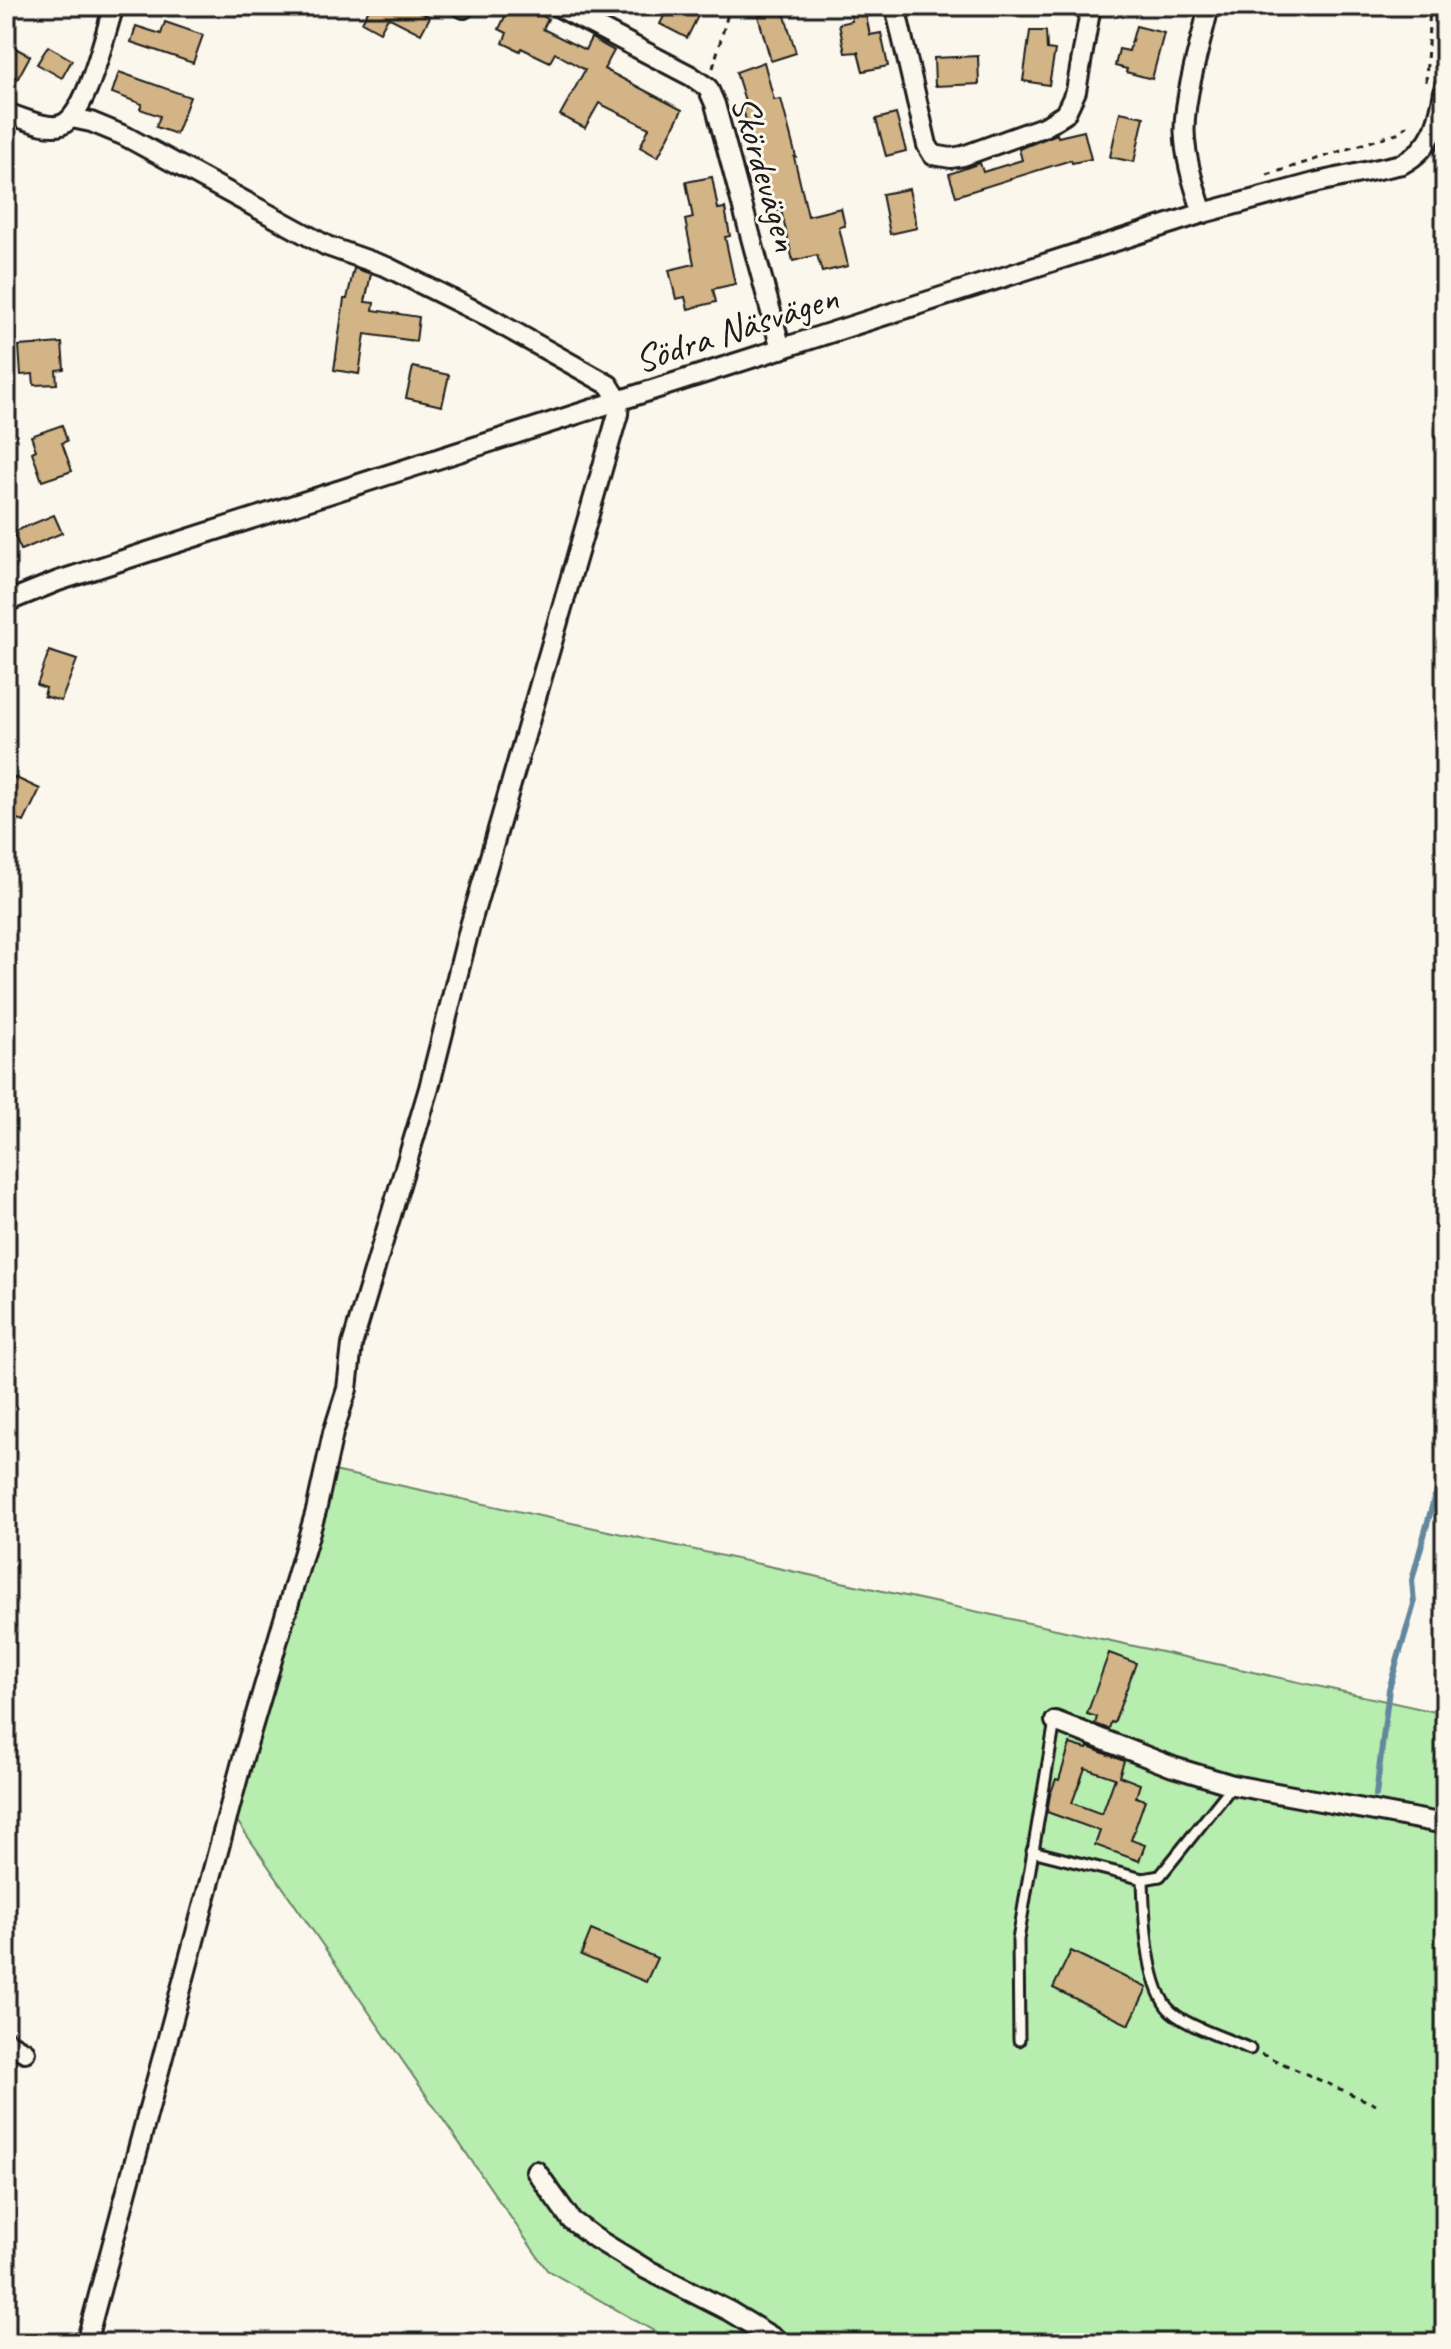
<svg xmlns="http://www.w3.org/2000/svg" width="1451" height="2349" viewBox="0 0 1451 2349" font-family="Caveat,sans-serif">
<style>
.green{fill:#b7edaf;stroke:#6a8466;stroke-width:2}
.lines{fill:none;stroke-linecap:round;stroke-linejoin:round}
.stream{stroke:#63879d;stroke-width:6}
.building{fill:#d2b486;stroke:#1c1c1c;stroke-width:2;fill-rule:evenodd}
.lane-casing{stroke:#1c1c1c;stroke-width:15}
.street-casing{stroke:#1c1c1c;stroke-width:24}
.path{stroke:#1c1c1c;stroke-width:3;stroke-dasharray:6 6;stroke-linecap:butt}
.lane{stroke:#fbf7ec;stroke-width:9}
.street{stroke:#fbf7ec;stroke-width:18}
.labels{text-anchor:middle;stroke-width:6;stroke-linejoin:round;paint-order:stroke}
.street-label{font-size:38px;fill:#1c1c1c;stroke:#fbf7ec}
</style>
<rect width="100%" height="100%" fill="#fbf7ec"/>
<filter id="ink" filterUnits="userSpaceOnUse"><feTurbulence type="fractalNoise" baseFrequency=".0125" numOctaves="2"/><feDisplacementMap in="SourceGraphic" scale="16" xChannelSelector="R" yChannelSelector="G"/><feConvolveMatrix kernelMatrix="1 2 1 2 8 2 1 2 1" color-interpolation-filters="sRGB"/></filter>
<g filter="url(#ink)">
<path class="green" d="M 334,1471 L 1445,1714 L 1445,2343 L 675,2343 L 547,2270 L 237,1821 L 276,1666 Z"/>
<g class="lines">
<path class="stream" d="M 1376,1795 L 1389,1689 L 1414,1604 L 1412,1580 L 1434,1499 L 1445,1472"/>
</g>
<g class="building">
<path d="M 368,6 L 410,6 L 430,17 L 421,34 L 388,17 L 380,32 L 362,22 L 370,7 Z"/>
<path d="M 510,6 L 535,6 L 543,10 L 541,15 L 548,19 L 543,29 L 585,50 L 591,38 L 614,51 L 604,69 L 682,110 L 658,157 L 640,147 L 649,128 L 599,103 L 585,128 L 560,115 L 585,70 L 555,53 L 550,62 L 521,48 L 520,51 L 503,43 L 507,33 L 499,29 Z"/>
<path d="M 669,6 L 703,6 L 687,38 L 660,24 Z"/>
<path d="M 848,6 L 864,6 L 870,35 L 881,33 L 888,66 L 863,71 L 858,52 L 845,53 L 839,24 L 852,21 Z"/>
<path d="M 783,9 L 796,53 L 771,61 L 758,16 Z"/>
<path d="M 165,22 L 203,35 L 193,63 L 131,42 L 136,26 L 161,34 Z"/>
<path d="M 1136,26 L 1164,33 L 1152,79 L 1126,72 L 1127,69 L 1115,66 L 1119,49 L 1129,51 Z"/>
<path d="M 1030,31 L 1046,31 L 1047,49 L 1055,50 L 1049,85 L 1023,81 Z"/>
<path d="M 6,43 L 30,56 L 6,100 Z"/>
<path d="M 48,46 L 72,60 L 62,78 L 37,64 Z"/>
<path d="M 978,56 L 979,84 L 935,86 L 934,58 Z"/>
<path d="M 764,62 L 774,100 L 781,99 L 796,157 L 794,157 L 808,216 L 841,208 L 845,226 L 839,227 L 848,266 L 822,272 L 817,255 L 793,261 L 781,210 L 770,213 L 743,109 L 747,107 L 736,72 Z"/>
<path d="M 119,72 L 190,97 L 176,134 L 156,127 L 160,116 L 140,109 L 142,104 L 112,93 Z"/>
<path d="M 1120,112 L 1144,117 L 1134,162 L 1110,157 Z"/>
<path d="M 896,114 L 906,151 L 886,156 L 876,119 Z"/>
<path d="M 1084,131 L 1091,159 L 1072,163 L 1071,160 L 956,196 L 949,174 L 980,163 L 983,172 L 1022,160 L 1019,149 L 1057,134 L 1058,137 Z"/>
<path d="M 712,177 L 718,209 L 725,208 L 730,236 L 725,237 L 735,284 L 713,289 L 716,302 L 688,309 L 685,297 L 676,299 L 669,270 L 694,264 L 685,220 L 693,218 L 686,182 Z"/>
<path d="M 909,189 L 917,228 L 890,234 L 882,194 Z"/>
<path d="M 354,268 L 371,274 L 365,302 L 374,303 L 373,310 L 419,317 L 416,341 L 365,334 L 359,374 L 334,370 L 344,299 L 347,299 Z"/>
<path d="M 62,343 L 64,369 L 56,370 L 57,384 L 34,385 L 33,374 L 21,375 L 19,346 Z"/>
<path d="M 413,367 L 449,375 L 442,406 L 406,398 Z"/>
<path d="M 62,425 L 67,441 L 62,443 L 72,471 L 42,481 L 32,452 L 36,450 L 31,436 Z"/>
<path d="M 54,515 L 62,533 L 21,550 L 13,532 Z"/>
<path d="M 49,651 L 77,660 L 61,701 L 44,696 L 46,688 L 37,685 Z"/>
<path d="M 14,777 L 40,789 L 24,822 L 6,814 L 6,782 L 10,784 Z"/>
<path d="M 1109,1653 L 1136,1663 L 1114,1723 L 1111,1722 L 1109,1729 L 1095,1724 L 1097,1717 L 1087,1714 Z"/>
<path d="M 1070,1744 L 1087,1749 L 1088,1747 L 1124,1761 L 1119,1776 L 1140,1784 L 1136,1797 L 1145,1800 L 1131,1840 L 1145,1845 L 1139,1861 L 1095,1845 L 1100,1831 L 1047,1812 L 1050,1795 L 1056,1779 L 1059,1780 ZM 1085,1768 L 1115,1778 L 1102,1814 L 1072,1803 Z"/>
<path d="M 591,1930 L 657,1958 L 646,1982 L 581,1955 Z"/>
<path d="M 1071,1951 L 1147,1988 L 1129,2025 L 1053,1988 Z"/>
</g>
<g class="lines">
<defs>
<g id="lane">
<path d="M 1032,1851 L 1143,1879 L 1160,1876 L 1233,1785"/>
<path d="M 1143,1879 C 1144,1913 1146,1980 1167,2007 C 1181,2025 1229,2039 1250,2049"/>
<path d="M 1019,2040 L 1018,1940 L 1055,1721"/>
</g>
<g id="street">
<path d="M 460,6 L 464,8 L 465,6"/>
<path d="M 557,6 L 691,76 L 708,88 L 715,104 L 781,349"/>
<path d="M 895,6 L 927,145 L 933,155 L 951,158 L 963,156 L 1046,126 L 1065,114 L 1076,91 L 1091,6"/>
<path d="M 6,113 C 21,117 46,130 61,125 C 87,116 105,32 114,6"/>
<path d="M 72,118 L 91,122 L 125,136 L 327,246 L 387,267 L 484,315 L 609,385 L 619,401 L 618,414 L 470,926 L 429,1088 L 352,1345 L 347,1389 L 333,1433 L 316,1511 L 243,1758 L 86,2343"/>
<path d="M 1203,213 C 1195,189 1187,165 1185,140 C 1181,103 1201,44 1209,6"/>
<path d="M 6,602 L 58,581 L 160,548 L 1203,213 L 1318,182 L 1402,164 C 1434,147 1440,119 1445,85"/>
<path d="M 1055,1721 L 1173,1767 L 1233,1785 L 1445,1824"/>
<path d="M 6,2041 L 25,2052"/>
<path d="M 536,2171 L 571,2220 L 595,2238 L 644,2268 L 729,2311 L 782,2343"/>
</g>
</defs>
<use href="#lane" class="lane-casing"/>
<use href="#street" class="street-casing"/>
<g class="path">
<path d="M 713,68 L 730,6"/>
<path d="M 1426,82 L 1430,6"/>
<path d="M 1438,159 L 1445,193"/>
<path d="M 1267,175 L 1397,133 L 1413,122"/>
<path d="M 1261,2054 L 1376,2105"/>
</g>
<use href="#lane" class="lane"/>
<use href="#street" class="street"/>
</g>
</g>
<g class="labels">
<g class="street-label">
<text transform="translate(766 173) rotate(74)" y="13">Skördevägen</text>
<text transform="translate(736 328) rotate(-18)" y="13">Södra Näsvägen</text>
</g>
</g>
<rect width="1451" height="2349" fill="none" stroke="#fbf7ec" stroke-width="32"/>
<rect x="16" y="16" width="1419" height="2317" fill="none" stroke="#1c1c1c" stroke-width="3" filter="url(#ink)"/>
</svg>
